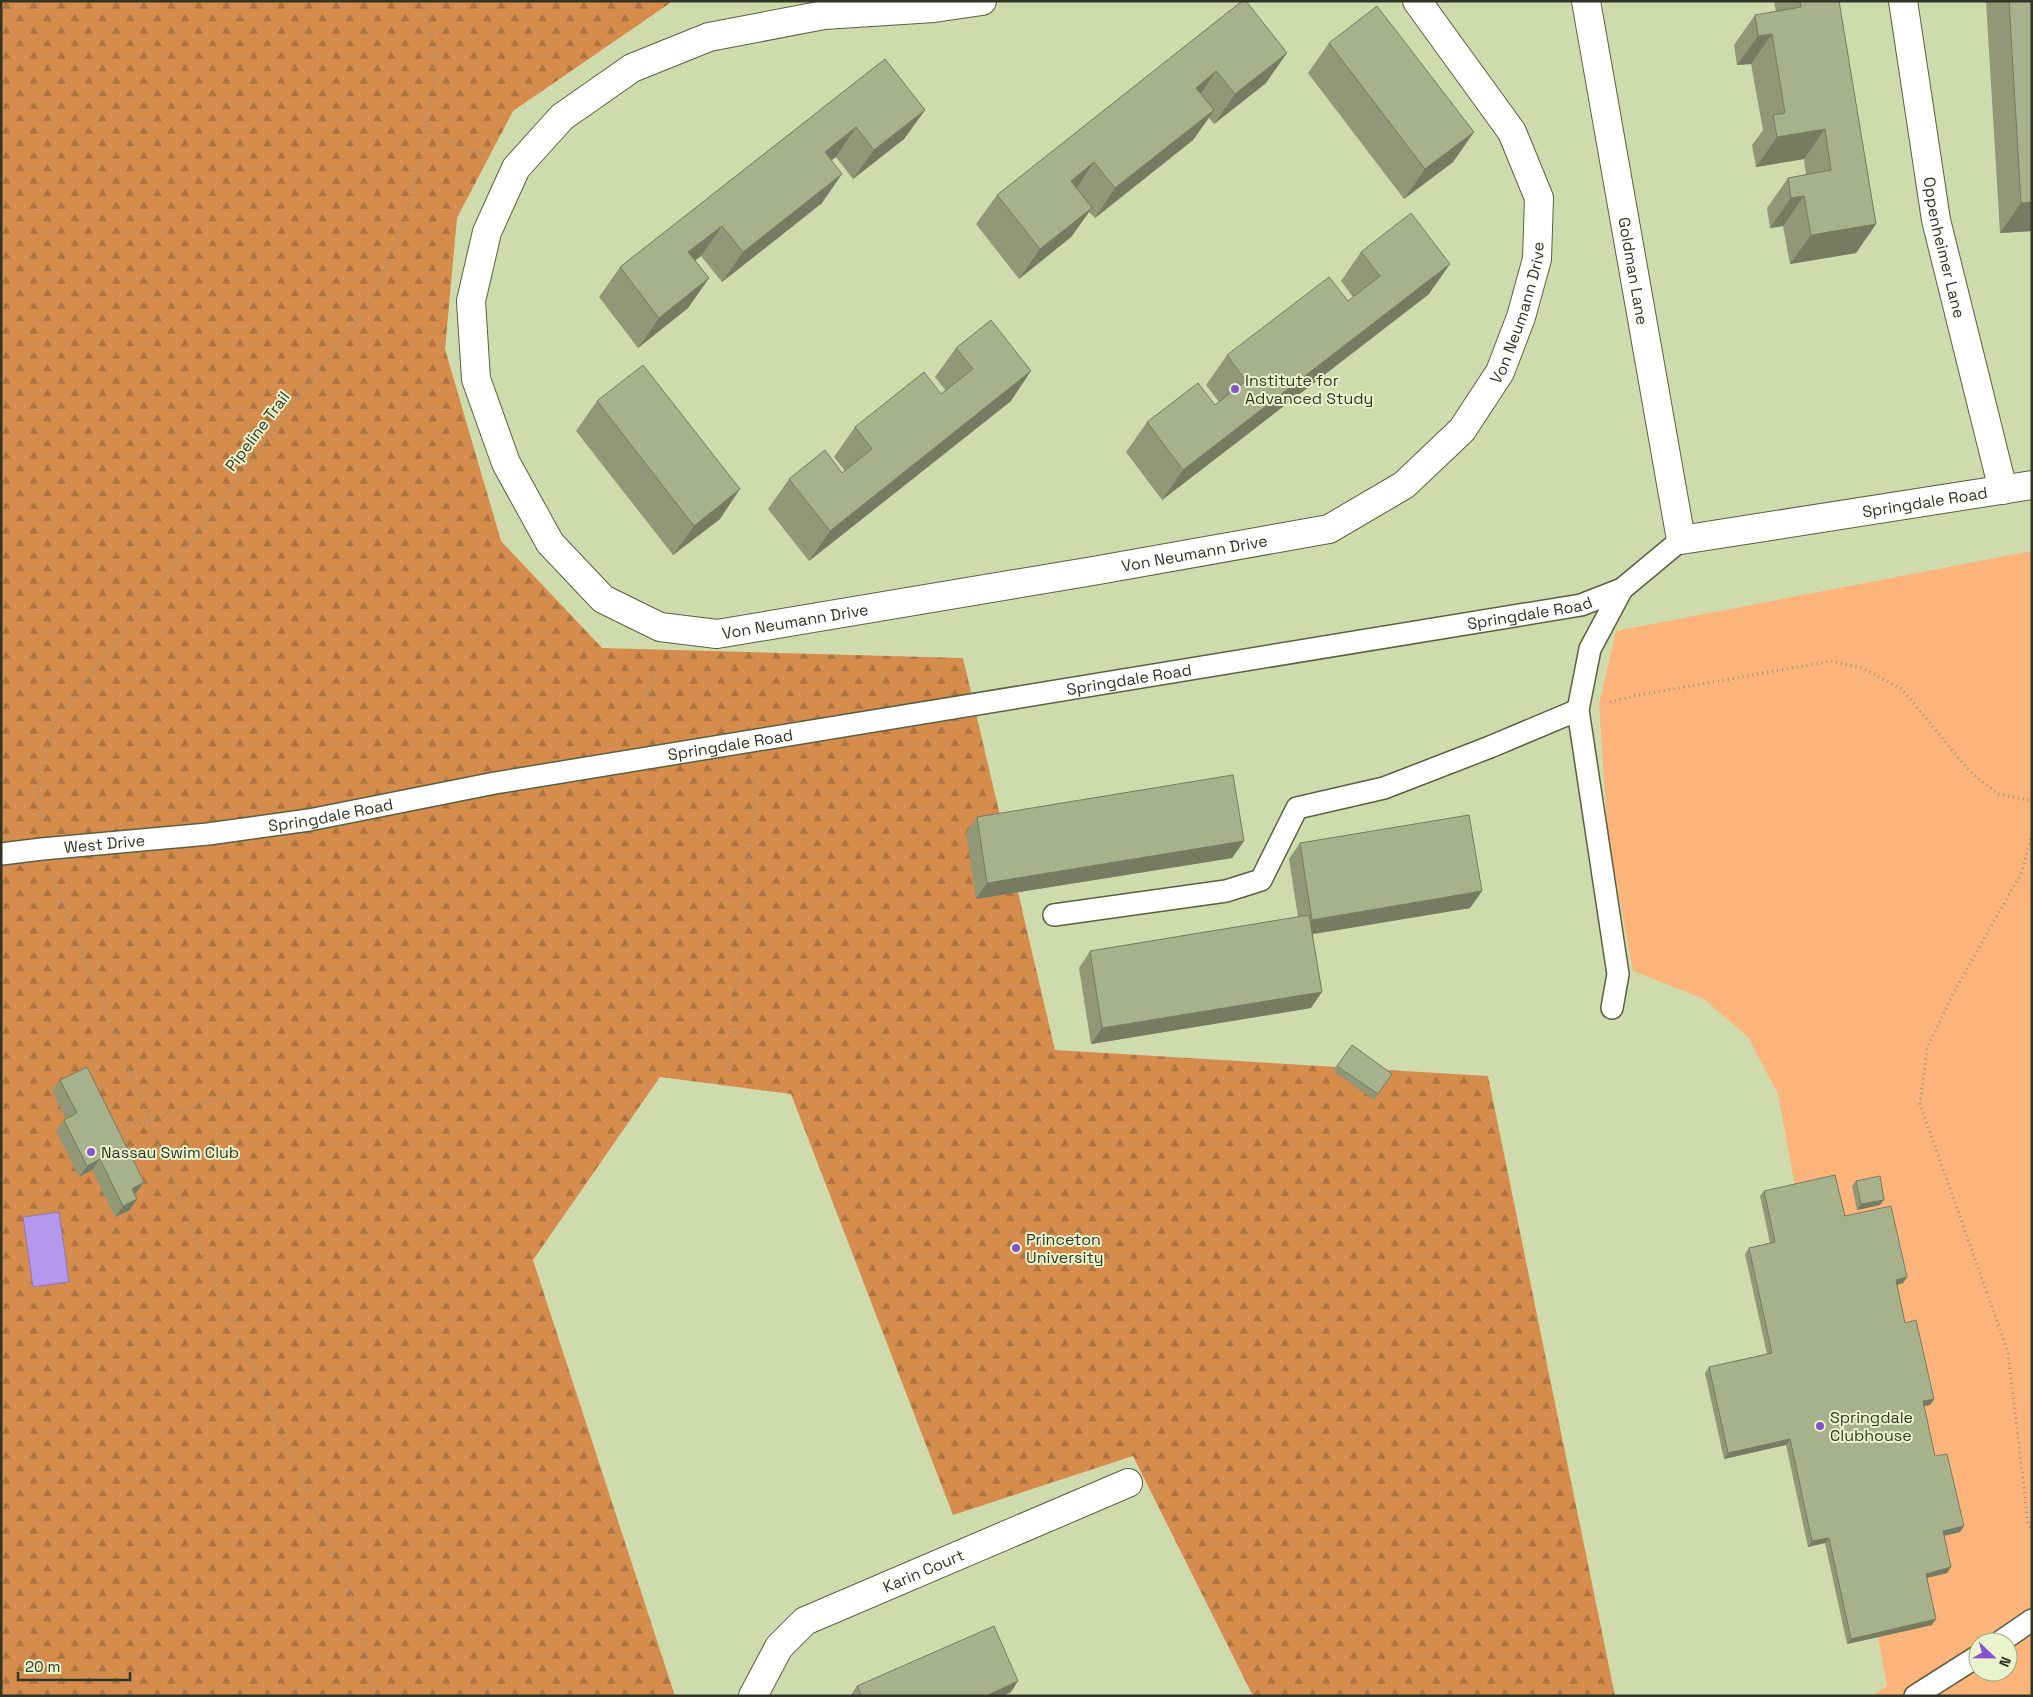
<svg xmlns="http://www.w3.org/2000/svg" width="2033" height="1697" viewBox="0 0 2033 1697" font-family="'Space Grotesk',sans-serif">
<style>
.built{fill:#cfdbac;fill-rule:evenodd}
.grass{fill:#fcb47a;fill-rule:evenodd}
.forest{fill:url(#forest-firs)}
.water{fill:#b598eb;stroke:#8d7ab0}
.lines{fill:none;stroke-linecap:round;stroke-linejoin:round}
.service-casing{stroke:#59613e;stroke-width:24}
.minor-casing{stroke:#59613e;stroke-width:30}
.path{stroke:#91997c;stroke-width:3;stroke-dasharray:1 4;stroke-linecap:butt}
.service{stroke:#fff;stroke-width:21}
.minor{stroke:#fff;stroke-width:28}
.wall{fill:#909878}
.shaded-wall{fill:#757c62}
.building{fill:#a7b18c;stroke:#757c62}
.poi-dot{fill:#8553cc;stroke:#e9f4cc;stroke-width:2}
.labels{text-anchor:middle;stroke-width:4;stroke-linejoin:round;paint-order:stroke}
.street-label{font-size:16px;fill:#313526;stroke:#e9f4cc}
.poi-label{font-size:16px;fill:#313526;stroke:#e9f4cc;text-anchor:start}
</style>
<defs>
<pattern id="forest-firs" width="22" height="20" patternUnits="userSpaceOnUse" patternTransform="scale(1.25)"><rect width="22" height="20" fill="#d68c4c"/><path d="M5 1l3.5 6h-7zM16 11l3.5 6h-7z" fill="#ae733f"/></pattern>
</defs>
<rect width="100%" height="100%" fill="#dce7bf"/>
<path class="built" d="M 463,1 L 2032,1 L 2032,1696 L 1,1696 L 421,268 ZM 1978,1642 L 2008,1642 L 2008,1672 L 1978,1672 Z"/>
<path class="grass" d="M 2032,551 L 2032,1696 L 1872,1696 L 1887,1686 L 1778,1094 L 1748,1037 L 1704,999 L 1633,971 L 1608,837 L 1599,704 L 1616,631 ZM 1978,1642 L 2008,1642 L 2008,1672 L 1978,1672 Z"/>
<path class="forest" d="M 1,1 L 673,1 L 513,111 L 457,218 L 445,349 L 501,541 L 602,648 L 963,658 L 1055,1050 L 1488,1076 L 1615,1696 L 1253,1696 L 1133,1456 L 953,1515 L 791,1094 L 660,1077 L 533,1260 L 675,1696 L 1,1696 Z"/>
<path class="water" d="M 59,1212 L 69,1282 L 33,1287 L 23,1217 Z"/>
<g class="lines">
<defs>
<g id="service">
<path id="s1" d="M 1,854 L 42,849 L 208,834 L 309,820 L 495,783 L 1581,605 L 1622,589 L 1681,540"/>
<path d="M 1054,915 L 1226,891 L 1261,880 L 1297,808 L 1384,788 L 1490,747 L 1578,710"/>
<path d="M 1612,1008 L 1618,974 L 1578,710 L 1590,649 L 1622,589"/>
<path d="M 2000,1642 L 2032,1620"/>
<path d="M 1915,1696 L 1978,1656"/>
</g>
<g id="minor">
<path id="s2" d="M 982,1 L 934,8 L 824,15 L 709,37 L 632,68 L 562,117 L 516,168 L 487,232 L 471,301 L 476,379 L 506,463 L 550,543 L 603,599 L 660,627 L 717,634 L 1093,571 L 1329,529 L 1404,485 L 1462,430 L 1500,372 L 1521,317 L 1537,259 L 1539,198 L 1512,132 L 1417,1"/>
<path id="s3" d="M 1586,1 L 1681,540 L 2032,485"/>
<path id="s4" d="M 1903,1 L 1936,220 L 2003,490"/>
<path id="s5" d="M 753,1696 L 779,1647 L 805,1621 L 1128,1483"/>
</g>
</defs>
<use href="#service" class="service-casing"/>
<use href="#minor" class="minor-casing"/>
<g class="path">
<path d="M 426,131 L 486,155"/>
<path d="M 1610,702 L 1634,696 L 1831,661 L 1862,668 L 1902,689 L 1970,772 L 1998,794 L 2032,801"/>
<path d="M 643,728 L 655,660"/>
<path d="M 40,820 L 38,781 L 54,724 L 371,301 L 407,215 L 426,131 L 436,65 L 425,1"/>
<path d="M 2032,834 L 2022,872 L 1955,990 L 1927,1048 L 1920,1104 L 2008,1352 L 2028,1523 L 2032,1530"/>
<path d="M 53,879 L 186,1213 L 349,1589 L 376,1696"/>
<path d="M 728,1072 L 757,770"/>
<path d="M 115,1130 L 230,1096"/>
</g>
<use href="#service" class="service"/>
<use href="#minor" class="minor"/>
</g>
<g class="wall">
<path d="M 1242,1 L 1266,83 L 1214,124 L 1209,118 L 1193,140 L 1095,218 L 1089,212 L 1071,237 L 1019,279 L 976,224 L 997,195 Z"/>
<path d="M 1774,1 L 1839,1 L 1876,224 L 1856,253 L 1790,264 L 1783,226 L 1770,228 L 1767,208 L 1788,178 L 1806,175 L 1804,159 L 1756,167 L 1752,145 L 1763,130 L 1751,64 L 1737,65 L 1734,45 L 1755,15 L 1776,12 Z"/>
<path d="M 1986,1 L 2032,1 L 2032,231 L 2000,233 Z"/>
<path d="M 1329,43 L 1474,132 L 1453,162 L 1404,199 L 1308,73 Z"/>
<path d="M 885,59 L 925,110 L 904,139 L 853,179 L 836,157 L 831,160 L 822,203 L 722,282 L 701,256 L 695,260 L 709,278 L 688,308 L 638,348 L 599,297 L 620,267 Z"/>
<path d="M 1361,252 L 1429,294 L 1162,500 L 1126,452 L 1147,422 L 1215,405 L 1219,402 L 1206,385 L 1227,355 L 1348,301 L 1353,297 L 1341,281 Z"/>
<path d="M 956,348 L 1011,401 L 809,561 L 768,509 L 789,479 L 842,473 L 845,471 L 834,457 L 855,427 L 941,394 L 946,391 L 935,377 Z"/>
<path d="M 597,401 L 720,519 L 673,555 L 576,431 Z"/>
<path d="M 977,817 L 1244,841 L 1232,858 L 976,899 L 966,833 Z"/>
<path d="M 1300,843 L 1482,891 L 1470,908 L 1313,934 L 1311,1008 L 1091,1044 L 1079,968 L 1090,951 L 1298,917 L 1289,859 Z"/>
<path d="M 1352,1045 L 1392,1074 L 1374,1100 L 1333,1071 Z"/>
<path d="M 60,1080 L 144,1182 L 136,1193 L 135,1194 L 130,1210 L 115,1217 L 92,1170 L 79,1177 L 56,1131 L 64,1120 L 66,1119 L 52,1091 Z"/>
<path d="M 1856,1181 L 1880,1205 L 1857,1210 L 1852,1186 Z"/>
<path d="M 1764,1191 L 1845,1216 L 1907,1277 L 1903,1283 L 1897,1285 L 1905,1323 L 1934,1399 L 1930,1405 L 1924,1406 L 1935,1456 L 1960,1532 L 1944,1536 L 1951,1567 L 1947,1573 L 1927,1578 L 1932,1625 L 1847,1644 L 1825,1543 L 1808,1547 L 1786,1445 L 1724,1459 L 1705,1373 L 1709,1367 L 1767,1354 L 1745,1254 L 1749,1248 L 1770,1243 L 1760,1196 Z"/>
<path d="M 857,1686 L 1011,1692 L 1003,1696 L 850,1696 Z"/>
</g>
<g class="shaded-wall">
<path d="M 1772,34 L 1751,64 L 1737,65 L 1758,36 Z"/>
<path d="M 1287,53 L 1266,83 L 1214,124 L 1235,94 Z"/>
<path d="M 1216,71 L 1196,101 L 1196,88 Z"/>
<path d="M 925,110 L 904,139 L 853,179 L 874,150 Z"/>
<path d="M 1214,110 L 1193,140 L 1095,218 L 1115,188 Z"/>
<path d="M 856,127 L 836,157 L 804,181 L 825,152 Z"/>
<path d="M 1825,129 L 1804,159 L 1756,167 L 1777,137 Z"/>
<path d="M 1474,132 L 1453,162 L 1404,199 L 1425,169 Z"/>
<path d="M 1094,162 L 1074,192 L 1071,181 Z"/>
<path d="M 842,174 L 822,203 L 722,282 L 743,252 Z"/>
<path d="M 1804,196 L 1783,226 L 1770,228 L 1791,198 Z"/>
<path d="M 2032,202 L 2032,231 L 2000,233 L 2021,203 Z"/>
<path d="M 1092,208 L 1071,237 L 1019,279 L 1040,249 Z"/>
<path d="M 1876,224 L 1856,253 L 1790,264 L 1811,235 Z"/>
<path d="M 722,226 L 701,256 L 668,282 L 688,252 Z"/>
<path d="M 1450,264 L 1429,294 L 1162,500 L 1183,470 Z"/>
<path d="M 709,278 L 688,308 L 638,348 L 659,318 Z"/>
<path d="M 1031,371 L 1011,401 L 809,561 L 830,531 Z"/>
<path d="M 740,489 L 720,519 L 673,555 L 694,526 Z"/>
<path d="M 1244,841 L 1232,858 L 976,899 L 987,883 Z"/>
<path d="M 1482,891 L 1470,908 L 1301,936 L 1312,920 Z"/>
<path d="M 1322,992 L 1311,1008 L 1091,1044 L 1102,1028 Z"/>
<path d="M 100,1159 L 92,1170 L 79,1177 L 87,1166 Z"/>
<path d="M 144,1182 L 136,1193 L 124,1200 L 132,1189 Z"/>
<path d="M 137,1199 L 130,1210 L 115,1217 L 123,1206 Z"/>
<path d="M 1884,1200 L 1880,1205 L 1857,1210 L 1861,1204 Z"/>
<path d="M 1907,1277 L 1903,1283 L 1892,1286 L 1896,1280 Z"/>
<path d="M 1934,1399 L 1930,1405 L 1919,1407 L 1923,1401 Z"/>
<path d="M 1790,1439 L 1786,1445 L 1724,1459 L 1728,1453 Z"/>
<path d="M 1964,1526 L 1960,1532 L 1939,1537 L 1943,1531 Z"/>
<path d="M 1829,1538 L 1825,1543 L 1808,1547 L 1812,1541 Z"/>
<path d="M 1951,1567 L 1947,1573 L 1922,1579 L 1926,1574 Z"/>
<path d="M 1936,1619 L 1932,1625 L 1847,1644 L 1851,1639 Z"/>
<path d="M 1018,1681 L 1011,1692 L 1003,1696 L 986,1696 Z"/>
</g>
<g class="building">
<path d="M 1242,1 L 1246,1 L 1287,53 L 1235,94 L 1216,71 L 1196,88 L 1214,110 L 1115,188 L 1094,162 L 1071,181 L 1092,208 L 1040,249 L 997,195 Z"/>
<path d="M 1800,1 L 1839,1 L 1876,224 L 1811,235 L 1804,196 L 1791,198 L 1788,178 L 1831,170 L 1825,129 L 1777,137 L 1773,115 L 1785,113 L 1772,34 L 1758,36 L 1755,15 L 1801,7 Z"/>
<path d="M 2009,1 L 2032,1 L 2032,202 L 2021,203 Z"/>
<path d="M 1377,6 L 1474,132 L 1425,169 L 1329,43 Z"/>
<path d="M 885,59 L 925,110 L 874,150 L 856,127 L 825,152 L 842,174 L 743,252 L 722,226 L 688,252 L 709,278 L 659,318 L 620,267 Z"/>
<path d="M 1411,213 L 1450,264 L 1183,470 L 1147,422 L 1198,383 L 1215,405 L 1246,381 L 1227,355 L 1329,277 L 1348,301 L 1380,276 L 1361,252 Z"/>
<path d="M 991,320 L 1031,371 L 830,531 L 789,479 L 825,450 L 842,473 L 872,449 L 855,427 L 924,372 L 941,394 L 973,369 L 956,348 Z"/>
<path d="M 643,365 L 740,489 L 694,526 L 597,401 Z"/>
<path d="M 1233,775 L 1244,841 L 987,883 L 977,817 Z"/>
<path d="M 1469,815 L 1482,891 L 1312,920 L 1300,843 Z"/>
<path d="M 1309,915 L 1322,992 L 1102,1028 L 1090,951 Z"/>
<path d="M 1352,1045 L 1392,1074 L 1378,1094 L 1337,1066 Z"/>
<path d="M 87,1067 L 144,1182 L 132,1189 L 137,1199 L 123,1206 L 100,1159 L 87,1166 L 64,1120 L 77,1113 L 60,1080 Z"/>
<path d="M 1835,1175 L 1845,1216 L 1891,1206 L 1907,1277 L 1896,1280 L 1905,1323 L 1916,1320 L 1934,1399 L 1923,1401 L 1935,1456 L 1947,1454 L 1964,1526 L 1943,1531 L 1951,1567 L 1926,1574 L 1936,1619 L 1851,1639 L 1829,1538 L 1812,1541 L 1790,1439 L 1728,1453 L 1709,1367 L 1772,1353 L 1749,1248 L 1775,1242 L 1764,1191 Z"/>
<path d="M 1880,1176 L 1884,1200 L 1861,1204 L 1856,1181 Z"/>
<path d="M 994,1626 L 1018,1681 L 986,1696 L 862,1696 L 857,1686 Z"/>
</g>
<g class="poi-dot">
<circle cx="1235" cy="389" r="5"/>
<circle cx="91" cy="1152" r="5"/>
<circle cx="1016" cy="1248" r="5"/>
<circle cx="1820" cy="1426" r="5"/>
</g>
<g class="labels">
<g class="street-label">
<text dy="6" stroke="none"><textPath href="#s4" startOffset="250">Oppenheimer Lane</textPath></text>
<text dy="6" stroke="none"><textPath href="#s3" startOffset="274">Goldman Lane</textPath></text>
<text dy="6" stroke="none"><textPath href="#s2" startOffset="2030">Von Neumann Drive</textPath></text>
<text transform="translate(257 431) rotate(-53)" y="6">Pipeline Trail</text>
<text dy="6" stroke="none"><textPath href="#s3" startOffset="794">Springdale Road</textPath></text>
<text dy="6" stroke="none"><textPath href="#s2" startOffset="1595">Von Neumann Drive</textPath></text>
<text dy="6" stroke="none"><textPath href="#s1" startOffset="1548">Springdale Road</textPath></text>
<text dy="6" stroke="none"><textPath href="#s2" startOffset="1190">Von Neumann Drive</textPath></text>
<text dy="6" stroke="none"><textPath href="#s1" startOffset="1142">Springdale Road</textPath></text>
<text dy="6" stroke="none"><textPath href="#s1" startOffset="738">Springdale Road</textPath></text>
<text dy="6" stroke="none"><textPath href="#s1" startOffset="332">Springdale Road</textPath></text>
<text dy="6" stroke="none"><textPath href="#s1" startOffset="104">West Drive</textPath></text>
<text dy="6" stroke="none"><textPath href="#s5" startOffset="221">Karin Court</textPath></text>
</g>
<g class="poi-label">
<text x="1245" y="386">Institute for<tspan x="1245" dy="18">Advanced Study</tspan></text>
<text x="101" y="1158">Nassau Swim Club</text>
<text x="1026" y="1245">Princeton<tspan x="1026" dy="18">University</tspan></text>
<text x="1830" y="1423">Springdale<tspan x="1830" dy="18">Clubhouse</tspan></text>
</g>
</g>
<rect width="2033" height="1697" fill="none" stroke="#313526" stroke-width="5"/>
<g transform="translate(1993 1657) rotate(112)"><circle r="24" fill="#e9f4cc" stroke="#9fa88a"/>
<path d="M0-4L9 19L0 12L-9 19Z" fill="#8553cc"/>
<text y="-8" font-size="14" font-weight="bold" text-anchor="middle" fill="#313526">N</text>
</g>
<path d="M18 1672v8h112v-8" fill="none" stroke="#313526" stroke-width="2.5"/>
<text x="25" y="1672" font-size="15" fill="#313526" stroke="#e9f4cc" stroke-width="4" paint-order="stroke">20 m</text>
</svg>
